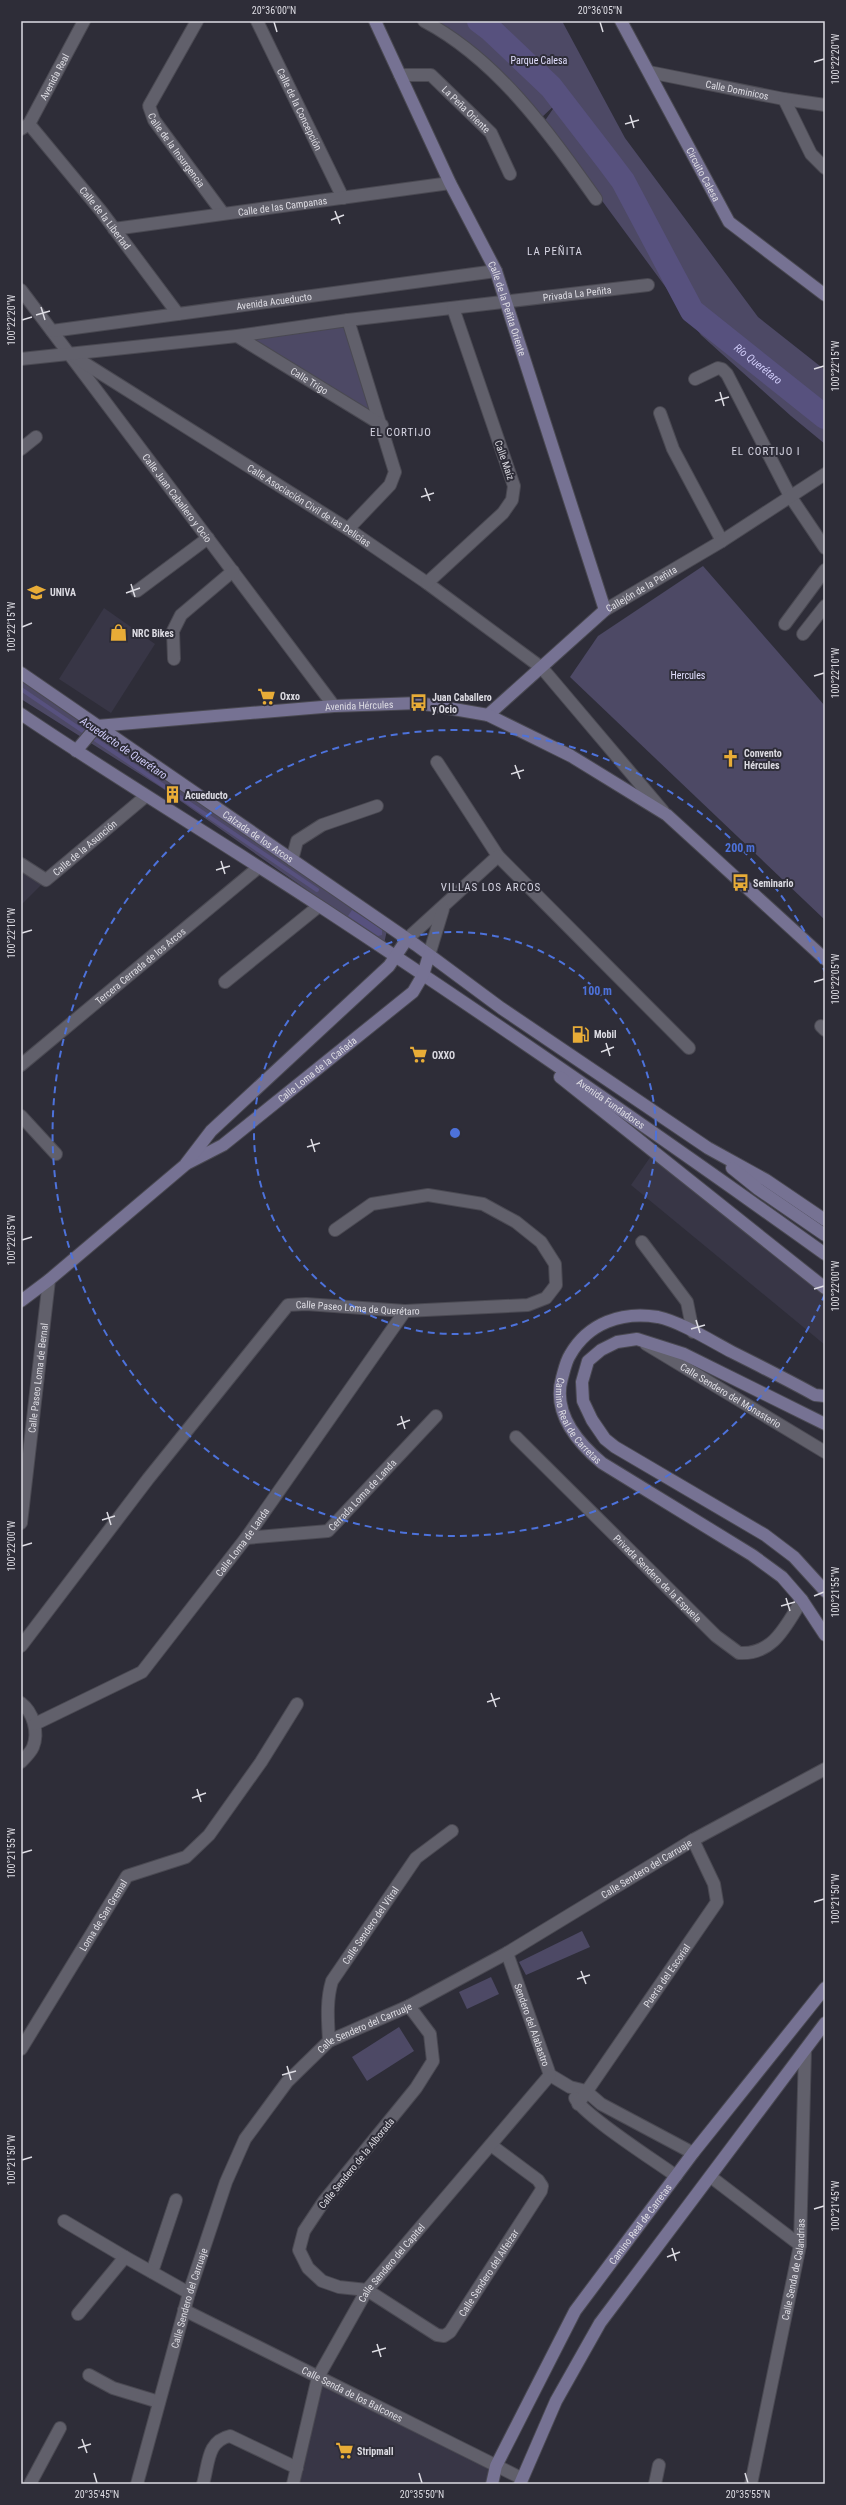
<svg xmlns="http://www.w3.org/2000/svg" width="846" height="2505" viewBox="0 0 846 2505" font-family="'Roboto Condensed',sans-serif">
<style>
.built{fill:#383646}
.green{fill:#4d4965}
.water{fill:#57517e}
.lines{fill:none;stroke-linecap:round;stroke-linejoin:round}
.stream{stroke:#57517e;stroke-width:4}
.river{stroke:#57517e;stroke-width:24}
.street-casing{stroke:#4a4952;stroke-width:14}
.secondary-casing{stroke:#4a4952;stroke-width:14}
.street{stroke:#61606b;stroke-width:12}
.secondary{stroke:#767293;stroke-width:12}
.ticks{fill:none;stroke:#dddce3;stroke-width:1.5}
.ring{fill:none;stroke:#4d72db;stroke-width:2;stroke-dasharray:7 5}
.labels{text-anchor:middle;stroke-width:4;stroke-linejoin:round;paint-order:stroke}
.park-label{font-size:10px;fill:#e1defd;stroke:#2e2d38}
.street-label{font-size:10px;fill:#dddce3;stroke:#2e2d38}
.poi-label{font-size:10px;font-weight:bold;fill:#dddce3;stroke:#2e2d38;text-anchor:start}
.neighbourhood-label{font-size:11px;letter-spacing:1px;fill:#d6d5e3;stroke:#2e2d38}
.water-label{font-size:11px;font-style:italic;fill:#cfcbf8;stroke:#2e2d38}
.centre{fill:#4d72db;stroke:#2e2d38;stroke-width:2}
.ring-label{font-size:12px;text-anchor:middle;font-weight:bold;fill:#4d72db;stroke:#2e2d38;stroke-width:4;stroke-linejoin:round;paint-order:stroke}
.neatline{fill:none;stroke:#dddce3;stroke-width:1.5}
.ticks-label{font-size:10px;text-anchor:middle;fill:#dddce3}
</style>
<rect width="100%" height="100%" fill="#2e2d38"/>
<g class="built">
<path d="M 104,608 L 155,644 L 111,713 L 59,679 Z"/>
<path d="M 21,866 L 46,880 L 21,905 Z"/>
<path d="M 653,1153 L 825,1288 L 825,1345 L 631,1185 Z"/>
<path d="M 318,2377 L 496,2466 L 492,2484 L 293,2484 Z"/>
</g>
<g class="green">
<path d="M 431,21 L 562,21 L 625,138 L 758,317 L 825,370 L 825,444 L 791,416 L 701,335 L 544,122 L 557,103 L 541,118 Z"/>
<path d="M 348,320 L 382,425 L 237,336 Z"/>
<path d="M 703,566 L 825,706 L 825,920 L 570,677 L 598,636 Z"/>
<path d="M 21,676 L 387,930 L 384,944 L 162,788 L 21,699 Z"/>
<path d="M 582,1931 L 590,1947 L 526,1975 L 519,1962 Z"/>
<path d="M 491,1977 L 499,1994 L 467,2009 L 459,1992 Z"/>
<path d="M 399,2027 L 414,2051 L 367,2081 L 352,2057 Z"/>
</g>
<path class="water" d="M 352,910 L 382,929 L 382,935 L 378,936 L 348,916 Z"/>
<g class="lines">
<path class="stream" d="M 21,689 L 317,890"/>
<path class="river" id="s1" d="M 479,21 L 491,30 L 551,87 L 608,161 L 623,181 L 692,311 L 825,417"/>
<defs>
<g id="street">
<path id="s2" d="M 197,21 L 149,106 L 154,120 L 222,212"/>
<path id="s3" d="M 257,21 L 343,198"/>
<path d="M 424,21 C 498,60 549,133 596,199"/>
<path id="s4" d="M 649,72 L 784,99 L 825,105"/>
<path id="s5" d="M 400,75 L 431,75 L 491,133 L 510,174"/>
<path d="M 784,99 L 811,154 L 825,168"/>
<path id="s6" d="M 29,124 L 101,211 L 178,314"/>
<path id="s7" d="M 21,129 L 29,124 L 84,21"/>
<path id="s8" d="M 114,229 L 450,183"/>
<path id="s9" d="M 21,290 L 334,706"/>
<path d="M 348,320 L 395,472 L 390,485 L 348,529"/>
<path id="s10" d="M 52,331 L 496,271"/>
<path id="s11" d="M 237,336 L 382,425"/>
<path id="s12" d="M 70,354 L 348,529 L 427,583 L 542,668 L 663,811"/>
<path id="s13" d="M 21,359 L 237,336 L 348,320 L 648,285"/>
<path d="M 695,379 L 718,368 L 722,369 L 727,374 L 790,496 L 825,548"/>
<path d="M 660,413 L 673,449 L 722,541"/>
<path d="M 21,449 L 36,437"/>
<path d="M 427,583 L 503,513 L 512,500 L 514,486 L 453,308"/>
<path d="M 137,591 L 208,538"/>
<path id="s14" d="M 605,610 L 722,541 L 825,474"/>
<path d="M 785,624 L 825,570"/>
<path d="M 803,634 L 825,606"/>
<path d="M 174,659 L 173,631 L 181,615 L 233,571"/>
<path d="M 437,762 L 498,856 L 689,1048"/>
<path d="M 292,860 L 297,841 L 322,825 L 377,806"/>
<path id="s15" d="M 21,864 L 46,880 L 146,796"/>
<path d="M 407,939 L 498,856"/>
<path d="M 429,955 L 443,909"/>
<path d="M 225,982 L 319,906"/>
<path d="M 821,1026 L 825,1030"/>
<path id="s16" d="M 21,1065 L 259,867"/>
<path d="M 21,1116 L 56,1154"/>
<path d="M 642,1242 L 687,1302 L 693,1332"/>
<path id="s17" d="M 646,1344 L 825,1452"/>
<path id="s18" d="M 516,1437 L 716,1636 L 739,1653 C 774,1655 786,1625 802,1600"/>
<path id="s19" d="M 21,1523 L 49,1280"/>
<path id="s20" d="M 246,1538 L 328,1531 L 436,1416"/>
<path id="s21" d="M 21,1646 L 148,1479 L 288,1305 L 306,1304 L 405,1311 L 528,1305 L 546,1298 L 556,1285 L 555,1264 L 541,1242 L 516,1222 L 483,1204 L 428,1195 L 372,1204 L 335,1230"/>
<path d="M 21,1703 C 33,1712 39,1732 33,1747 C 31,1752 25,1758 21,1762"/>
<path id="s22" d="M 35,1724 L 142,1672 L 246,1538 L 405,1311"/>
<path id="s23" d="M 507,1953 L 550,2075 L 570,2087 L 586,2091 L 601,2104 L 693,2153"/>
<path id="s24" d="M 409,2006 L 430,2034 L 433,2061 L 416,2088 L 324,2201 L 304,2231 L 299,2250 L 308,2268 L 322,2281 L 339,2287 L 367,2290 L 437,2335 L 444,2336 L 450,2332 L 541,2191 L 542,2186 L 538,2180 L 491,2145"/>
<path id="s25" d="M 329,2041 C 328,2021 326,2001 332,1981 L 416,1858 L 452,1831"/>
<path id="s26" d="M 21,2049 L 127,1876 L 186,1857 L 209,1835 L 261,1762 L 297,1704"/>
<path d="M 575,2098 C 583,2115 657,2162 676,2176"/>
<path id="s27" d="M 578,2104 L 717,1902 L 714,1884 L 693,1840"/>
<path d="M 711,2177 L 800,2245"/>
<path d="M 64,2221 L 125,2257"/>
<path d="M 152,2272 L 176,2200"/>
<path id="s28" d="M 184,2310 L 521,2478"/>
<path d="M 78,2314 L 125,2257 L 189,2293"/>
<path d="M 89,2375 L 113,2388 L 159,2402"/>
<path d="M 30,2484 L 60,2428"/>
<path id="s29" d="M 137,2484 L 189,2293 L 226,2182 L 245,2139 L 287,2082 L 329,2041 L 409,2006 L 507,1953 L 693,1840 L 825,1769"/>
<path d="M 203,2484 C 209,2463 207,2441 230,2436 L 297,2468"/>
<path id="s30" d="M 293,2484 L 318,2377 L 367,2290 L 550,2075"/>
<path d="M 655,2484 L 659,2465"/>
<path id="s31" d="M 751,2484 L 800,2245 L 805,2050"/>
</g>
<g id="secondary">
<path id="s32" d="M 375,21 L 450,183 L 496,271 L 605,610 L 488,715"/>
<path id="s33" d="M 621,21 L 729,222 L 825,295"/>
<path id="s34" d="M 21,673 L 416,945 L 501,1008 L 708,1148 L 766,1180 L 825,1220"/>
<path id="s35" d="M 21,714 C 120,781 224,843 324,909 C 493,1020 660,1136 825,1254"/>
<path id="s36" d="M 97,726 L 334,706 L 419,703 L 488,715 L 571,756 L 667,815 L 825,959"/>
<path d="M 76,751 L 97,726"/>
<path d="M 560,1077 L 825,1288"/>
<path id="s37" d="M 188,1163 L 223,1145 L 413,992 L 423,975 L 429,955"/>
<path d="M 732,1168 L 758,1189 L 825,1235"/>
<path d="M 21,1301 L 49,1280 L 185,1165 L 211,1131 L 389,966 L 407,939"/>
<path id="s38" d="M 825,1396 L 815,1395 C 788,1380 760,1366 732,1352 C 711,1341 681,1322 658,1317 C 622,1311 588,1323 570,1355 C 566,1361 564,1371 562,1378 C 552,1413 577,1442 602,1463 L 752,1555 L 782,1577 L 802,1600 L 825,1635"/>
<path d="M 825,1424 L 684,1354 L 637,1339 L 617,1342 L 601,1350 L 588,1361 L 582,1382 L 583,1401 L 592,1420 L 605,1439 L 615,1447 L 765,1535 L 794,1557 L 825,1591"/>
<path id="s39" d="M 492,2484 L 496,2466 L 575,2311 L 693,2153 L 825,1988"/>
<path d="M 520,2484 L 556,2401 L 600,2323 L 825,2023"/>
</g>
</defs>
<use href="#street" class="street-casing"/>
<use href="#secondary" class="secondary-casing"/>
<use href="#street" class="street"/>
<use href="#secondary" class="secondary"/>
</g>
<path class="ticks" d="M 274,22 L 277,32M 600,22 L 603,32M 814,62 L 824,59M 630,115 L 634,128M 625,124 L 639,120M 335,211 L 340,224M 331,220 L 344,215M 41,307 L 45,320M 36,315 L 50,311M 22,320 L 32,317M 814,369 L 824,366M 720,392 L 724,406M 715,401 L 729,397M 425,488 L 430,501M 421,497 L 434,493M 131,584 L 135,597M 126,593 L 140,588M 22,627 L 32,623M 814,676 L 824,673M 515,765 L 520,779M 511,774 L 524,770M 221,861 L 225,874M 216,870 L 230,866M 22,933 L 32,930M 814,982 L 824,979M 606,1043 L 610,1056M 601,1052 L 614,1047M 311,1139 L 315,1152M 307,1147 L 320,1143M 22,1240 L 32,1237M 814,1289 L 824,1286M 696,1320 L 700,1333M 691,1329 L 705,1325M 401,1416 L 405,1429M 397,1425 L 410,1420M 107,1512 L 111,1525M 102,1520 L 115,1516M 22,1546 L 32,1543M 814,1596 L 824,1592M 786,1598 L 790,1611M 781,1606 L 795,1602M 491,1693 L 496,1707M 487,1702 L 500,1698M 197,1789 L 201,1802M 192,1798 L 206,1793M 22,1853 L 32,1850M 814,1902 L 824,1899M 581,1971 L 586,1984M 577,1979 L 590,1975M 287,2066 L 291,2080M 282,2075 L 296,2071M 22,2160 L 32,2157M 814,2209 L 824,2206M 672,2248 L 676,2261M 667,2257 L 680,2252M 377,2344 L 381,2357M 372,2352 L 386,2348M 82,2439 L 87,2453M 78,2448 L 91,2444M 94,2473 L 97,2483M 419,2473 L 422,2483M 745,2473 L 748,2483"/>
<g class="ring">
<circle cx="455" cy="1133" r="201"/>
<path d="M825 1294A403 403 0 1 1 825 972"/>
</g>
<defs>
<symbol id="university-bare" viewBox="-9 -9 18 18"><path d="M0-5L7-2L0 1L-7-2ZM-4 1L0 2.5L4 1V4Q0 6-4 4Z" fill="#e8ac37" stroke="#2e2d38" stroke-width="2.5" paint-order="stroke"/></symbol>
<symbol id="shop-bare" viewBox="-9 -9 18 18"><path d="M-5-2.5h2.3a2.7 3.5 0 0 1 5.4 0H5L5.5 6h-11ZM-1.5-2.5h3a1.5 2.3 0 0 0-3 0Z" fill="#e8ac37" stroke="#2e2d38" stroke-width="2.5" paint-order="stroke"/></symbol>
<symbol id="supermarket-bare" viewBox="-9 -9 18 18"><path d="M-6-5.5h2.5l.6 2H6L4.5 2H-2.5L-4.4-4H-6ZM-1.5 3.2a1.3 1.3 0 1 0 .1 0ZM3 3.2a1.3 1.3 0 1 0 .1 0Z" fill="#e8ac37" stroke="#2e2d38" stroke-width="2.5" paint-order="stroke"/></symbol>
<symbol id="bus-bare" viewBox="-9 -9 18 18"><path d="M-5-6H5V4H4V6H2V4H-2V6H-4V4H-5ZM-3.5-4V0h7V-4ZM-3.5 1.2v1.5H-2V1.2ZM2 1.2v1.5H3.5V1.2Z" fill="#e8ac37" stroke="#2e2d38" stroke-width="2.5" paint-order="stroke"/></symbol>
<symbol id="church-bare" viewBox="-9 -9 18 18"><path d="M-1.2-6h2.4v3.5h3.3v2.4h-3.3V6h-2.4V-.1h-3.3v-2.4h3.3Z" fill="#e8ac37" stroke="#2e2d38" stroke-width="2.5" paint-order="stroke"/></symbol>
<symbol id="building-bare" viewBox="-9 -9 18 18"><path d="M-4-6H4V6H1V3H-1V6H-4ZM-2.5-4.3h1.7v1.8h-1.7ZM.8-4.3h1.7v1.8H.8ZM-2.5-1h1.7V.8h-1.7ZM.8-1h1.7V.8H.8Z" fill="#e8ac37" stroke="#2e2d38" stroke-width="2.5" paint-order="stroke"/></symbol>
<symbol id="fuel-bare" viewBox="-9 -9 18 18"><path d="M-5.5-6h7V0h2V4h1.3V-2.5L3-4.5l.8-.8L6-3V5H2.5V1h-1V6h-7ZM-4.2-4.7v3.2H.2V-4.7Z" fill="#e8ac37" stroke="#2e2d38" stroke-width="2.5" paint-order="stroke"/></symbol>
</defs>
<g fill-rule="evenodd">
<use href="#university-bare" x="24" y="580" width="25" height="25"/>
<use href="#shop-bare" x="106" y="620" width="25" height="25"/>
<use href="#supermarket-bare" x="254" y="684" width="25" height="25"/>
<use href="#bus-bare" x="406" y="690" width="25" height="25"/>
<use href="#church-bare" x="718" y="746" width="25" height="25"/>
<use href="#building-bare" x="160" y="782" width="25" height="25"/>
<use href="#bus-bare" x="728" y="870" width="25" height="25"/>
<use href="#fuel-bare" x="568" y="1022" width="25" height="25"/>
<use href="#supermarket-bare" x="406" y="1042" width="25" height="25"/>
<use href="#supermarket-bare" x="332" y="2438" width="25" height="25"/>
</g>
<g class="labels">
<g class="park-label">
<text x="539" y="64">Parque Calesa</text>
<text x="688" y="679">Hercules</text>
</g>
<g class="street-label">
<text dy="4" stroke="none"><textPath href="#s7" startOffset="63">Avenida Real</textPath></text>
<text dy="4" stroke="none"><textPath href="#s4" startOffset="90">Calle Dominicos</textPath></text>
<text dy="4" stroke="none"><textPath href="#s3" startOffset="98">Calle de la Concepción</textPath></text>
<text dy="4" stroke="none"><textPath href="#s5" startOffset="80">La Peña Oriente</textPath></text>
<text dy="4" stroke="none"><textPath href="#s2" startOffset="150">Calle de la Insurgencia</textPath></text>
<text dy="4" stroke="none"><textPath href="#s33" startOffset="174">Circuito Calesa</textPath></text>
<text dy="4" stroke="none"><textPath href="#s8" startOffset="170">Calle de las Campanas</textPath></text>
<text dy="4" stroke="none"><textPath href="#s6" startOffset="121">Calle de la Libertad</textPath></text>
<text dy="4" stroke="none"><textPath href="#s13" startOffset="560">Privada La Peñita</textPath></text>
<text dy="4" stroke="none"><textPath href="#s10" startOffset="224">Avenida Acueducto</textPath></text>
<text dy="4" stroke="none"><textPath href="#s32" startOffset="317">Calle de la Peñita Oriente</textPath></text>
<text dy="4" stroke="none"><textPath href="#s11" startOffset="85">Calle Trigo</textPath></text>
<text transform="translate(505 460) rotate(71)" y="4">Calle Maíz</text>
<text dy="4" stroke="none"><textPath href="#s9" startOffset="260">Calle Juan Caballero y Ocio</textPath></text>
<text dy="4" stroke="none"><textPath href="#s12" startOffset="283">Calle Asociación Civil de las Delicias</textPath></text>
<text dy="4" stroke="none"><textPath href="#s14" startOffset="42">Callejón de la Peñita</textPath></text>
<text dy="4" stroke="none"><textPath href="#s36" startOffset="263">Avenida Hércules</textPath></text>
<text dy="4" stroke="none"><textPath href="#s34" startOffset="288">Calzada de los Arcos</textPath></text>
<text dy="4" stroke="none"><textPath href="#s15" startOffset="80">Calle de la Asunción</textPath></text>
<text dy="4" stroke="none"><textPath href="#s16" startOffset="155">Tercera Cerrada de los Arcos</textPath></text>
<text dy="4" stroke="none"><textPath href="#s37" startOffset="160">Calle Loma de la Cañada</textPath></text>
<text dy="4" stroke="none"><textPath href="#s35" startOffset="707">Avenida Fundadores</textPath></text>
<text dy="4" stroke="none"><textPath href="#s21" startOffset="503">Calle Paseo Loma de Querétaro</textPath></text>
<text dy="4" stroke="none"><textPath href="#s19" startOffset="146">Calle Paseo Loma de Bernal</textPath></text>
<text dy="4" stroke="none"><textPath href="#s17" startOffset="99">Calle Sendero del Monasterio</textPath></text>
<text dy="4" stroke="none"><textPath href="#s38" startOffset="361">Camino Real de Carretas</textPath></text>
<text dy="4" stroke="none"><textPath href="#s20" startOffset="132">Cerrada Loma de Landa</textPath></text>
<text dy="4" stroke="none"><textPath href="#s22" startOffset="283">Calle Loma de Landa</textPath></text>
<text dy="4" stroke="none"><textPath href="#s18" startOffset="200">Privada Sendero de la Espuela</textPath></text>
<text dy="4" stroke="none"><textPath href="#s29" startOffset="853">Calle Sendero del Carruaje</textPath></text>
<text dy="4" stroke="none"><textPath href="#s26" startOffset="157">Loma de San Gremal</textPath></text>
<text dy="4" stroke="none"><textPath href="#s25" startOffset="128">Calle Sendero del Vitral</textPath></text>
<text dy="4" stroke="none"><textPath href="#s27" startOffset="156">Puerta del Escorial</textPath></text>
<text dy="4" stroke="none"><textPath href="#s23" startOffset="76">Sendero del Alabastro</textPath></text>
<text dy="4" stroke="none"><textPath href="#s29" startOffset="529">Calle Sendero del Carruaje</textPath></text>
<text transform="translate(356 2163) rotate(-51)" y="4">Calle Sendero de la Alborada</text>
<text dy="4" stroke="none"><textPath href="#s39" startOffset="301">Camino Real de Carretas</textPath></text>
<text dy="4" stroke="none"><textPath href="#s30" startOffset="246">Calle Sendero del Capitel</textPath></text>
<text dy="4" stroke="none"><textPath href="#s31" startOffset="219">Calle Senda de Calandrias</textPath></text>
<text dy="4" stroke="none"><textPath href="#s24" startOffset="549">Calle Sendero del Alfeizar</textPath></text>
<text dy="4" stroke="none"><textPath href="#s29" startOffset="193">Calle Sendero del Carruaje</textPath></text>
<text dy="4" stroke="none"><textPath href="#s28" startOffset="188">Calle Senda de los Balcones</textPath></text>
</g>
<g class="poi-label">
<text x="50" y="596">UNIVA</text>
<text x="132" y="637">NRC Bikes</text>
<text x="280" y="700">Oxxo</text>
<text x="432" y="701">Juan Caballero<tspan x="432" dy="12">y Ocio</tspan></text>
<text x="744" y="757">Convento<tspan x="744" dy="12">Hércules</tspan></text>
<text x="185" y="799">Acueducto</text>
<text x="753" y="887">Seminario</text>
<text x="594" y="1038">Mobil</text>
<text x="432" y="1059">OXXO</text>
<text x="357" y="2455">Stripmall</text>
</g>
<g class="neighbourhood-label">
<text x="555" y="255">LA PEÑITA</text>
<text x="401" y="436">EL CORTIJO</text>
<text x="766" y="455">EL CORTIJO I</text>
<text x="491" y="891">VILLAS LOS ARCOS</text>
</g>
<g class="water-label">
<text dy="4" stroke="none"><textPath href="#s1" startOffset="448">Río Querétaro</textPath></text>
<text transform="translate(124 748) rotate(34)" y="4">Acueducto de Querétaro</text>
</g>
</g>
<circle cx="455" cy="1133" r="6" class="centre"/>
<g class="ring-label">
<text x="740" y="852">200 m</text>
<text x="597" y="995">100 m</text>
</g>
<rect width="846" height="2505" fill="none" stroke="#2e2d38" stroke-width="44"/>
<rect x="22" y="22" width="802" height="2461" class="neatline"/>
<g class="ticks-label">
<text x="274" y="14">20°36'00"N</text>
<text x="600" y="14">20°36'05"N</text>
<text transform="translate(835 59) rotate(-90)" y="4">100°22'20"W</text>
<text transform="translate(11 320) rotate(-90)" y="4">100°22'20"W</text>
<text transform="translate(835 366) rotate(-90)" y="4">100°22'15"W</text>
<text transform="translate(11 627) rotate(-90)" y="4">100°22'15"W</text>
<text transform="translate(835 673) rotate(-90)" y="4">100°22'10"W</text>
<text transform="translate(11 933) rotate(-90)" y="4">100°22'10"W</text>
<text transform="translate(835 979) rotate(-90)" y="4">100°22'05"W</text>
<text transform="translate(11 1240) rotate(-90)" y="4">100°22'05"W</text>
<text transform="translate(835 1286) rotate(-90)" y="4">100°22'00"W</text>
<text transform="translate(11 1546) rotate(-90)" y="4">100°22'00"W</text>
<text transform="translate(835 1592) rotate(-90)" y="4">100°21'55"W</text>
<text transform="translate(11 1853) rotate(-90)" y="4">100°21'55"W</text>
<text transform="translate(835 1899) rotate(-90)" y="4">100°21'50"W</text>
<text transform="translate(11 2160) rotate(-90)" y="4">100°21'50"W</text>
<text transform="translate(835 2206) rotate(-90)" y="4">100°21'45"W</text>
<text x="97" y="2498">20°35'45"N</text>
<text x="422" y="2498">20°35'50"N</text>
<text x="748" y="2498">20°35'55"N</text>
</g>
</svg>
